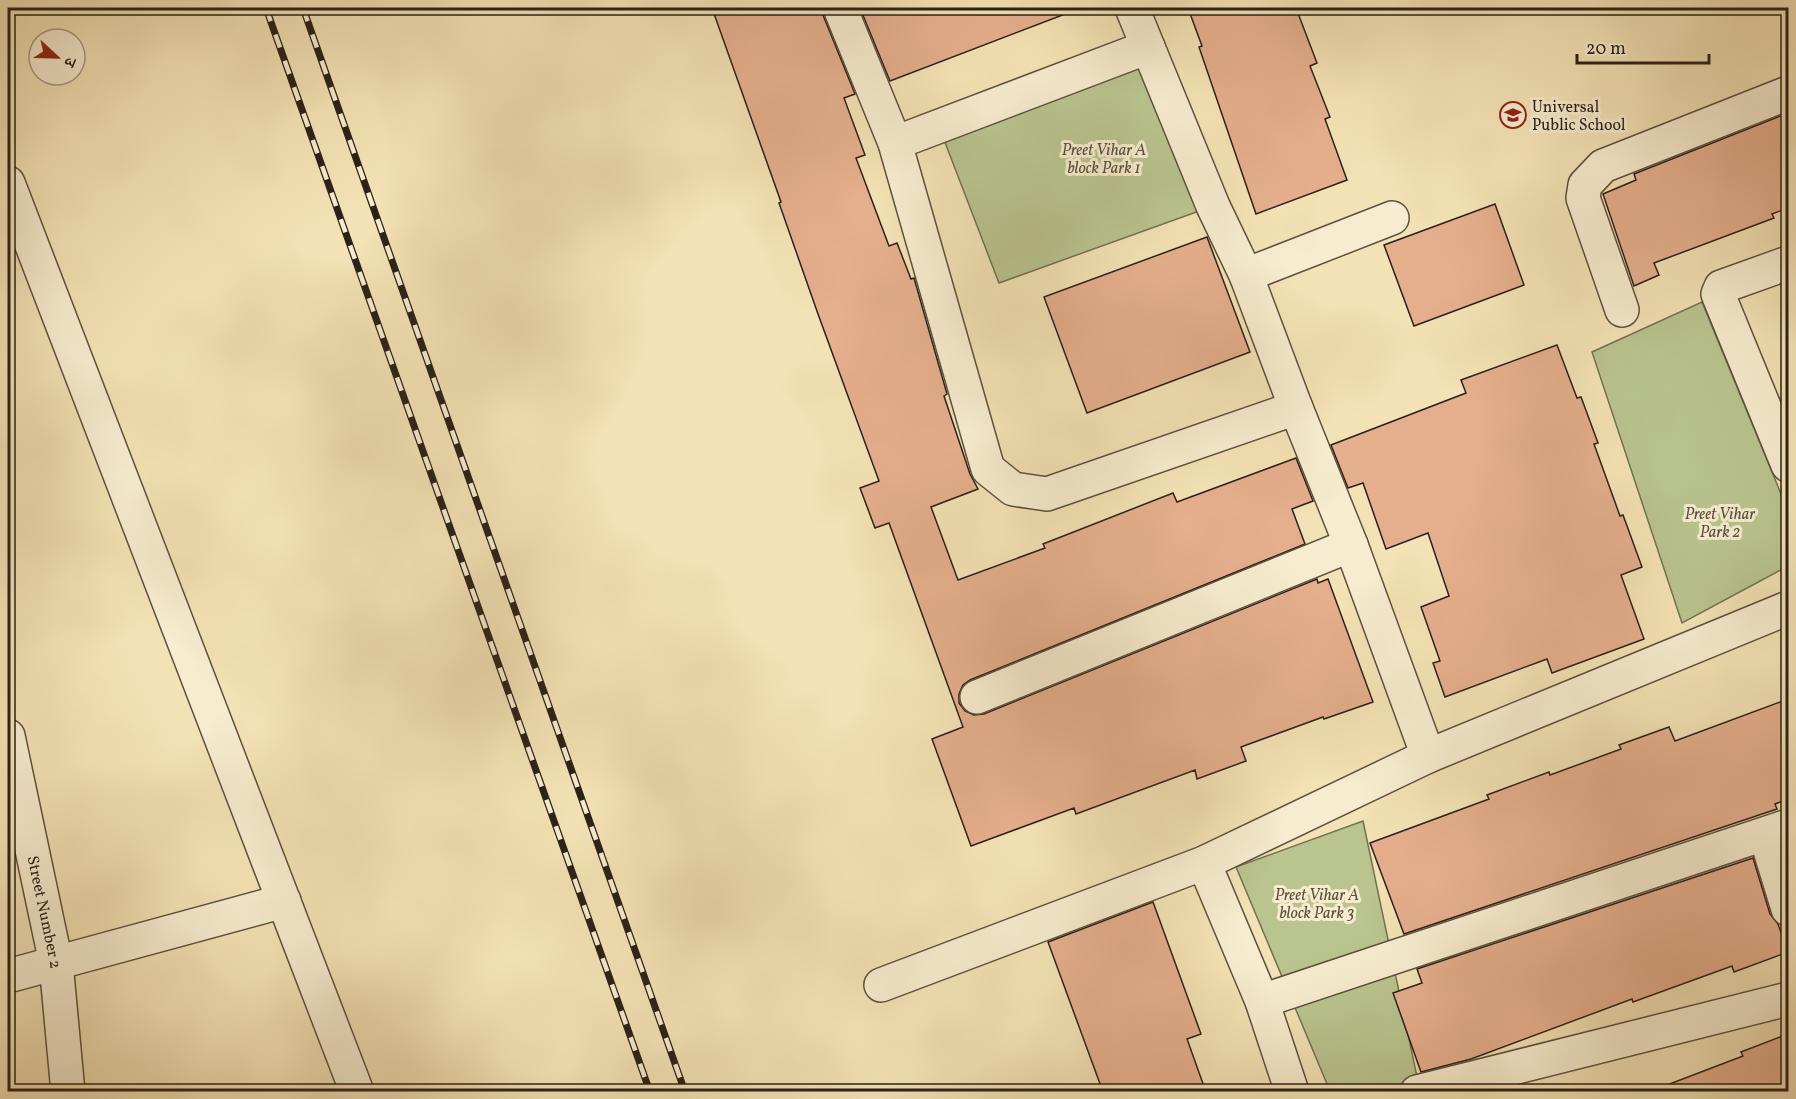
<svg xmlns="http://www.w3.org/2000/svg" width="1796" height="1099" viewBox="0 0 1796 1099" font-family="Vollkorn,'Noto Serif Devanagari',serif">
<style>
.green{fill:#b9c48f;stroke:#727254;stroke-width:1.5}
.building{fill:#e5ae8d;stroke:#2b2118;stroke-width:1.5}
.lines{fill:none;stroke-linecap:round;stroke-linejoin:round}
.street-casing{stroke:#5d513f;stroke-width:36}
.street{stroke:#f7eccf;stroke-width:33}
.rail-casing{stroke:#2b2118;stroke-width:7}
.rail{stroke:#f7eccf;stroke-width:4.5;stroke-dasharray:14;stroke-linecap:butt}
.labels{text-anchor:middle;stroke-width:6;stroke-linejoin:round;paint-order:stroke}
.poi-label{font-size:16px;fill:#2b2118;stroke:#f7eccf;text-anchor:start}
.park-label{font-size:16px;font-style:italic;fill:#56523c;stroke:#f7eccf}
.street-label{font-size:16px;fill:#2b2118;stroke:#f7eccf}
</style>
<rect width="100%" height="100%" fill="#f3e2b5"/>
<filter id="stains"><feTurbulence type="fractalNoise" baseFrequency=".00333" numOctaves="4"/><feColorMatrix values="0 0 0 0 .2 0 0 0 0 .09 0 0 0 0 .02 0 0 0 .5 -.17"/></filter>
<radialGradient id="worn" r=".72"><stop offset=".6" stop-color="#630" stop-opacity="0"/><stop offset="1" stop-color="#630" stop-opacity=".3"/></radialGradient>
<g class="green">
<path d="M 1151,53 L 1213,206 L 999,283 L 941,132 Z"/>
<path d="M 1702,302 L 1788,511 L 1788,566 L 1682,623 L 1592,352 Z"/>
<path d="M 1363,821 L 1420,1091 L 1330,1091 L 1236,867 Z"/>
</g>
<g class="building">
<path d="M 712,8 L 822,8 L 823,15 L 855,94 L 844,98 L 865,155 L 856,158 L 889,246 L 897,243 L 911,279 L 914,278 L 947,394 L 944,396 L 970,474 L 978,489 L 931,507 L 958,580 L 1045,548 L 1043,544 L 1173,493 L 1177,502 L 1296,458 L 1313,501 L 1292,509 L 1305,544 L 970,680 L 963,685 L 959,694 L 959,703 L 965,711 L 974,715 L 984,714 L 1317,579 L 1318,583 L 1328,579 L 1373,702 L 1324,719 L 1323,717 L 1241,747 L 1246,761 L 1197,779 L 1195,770 L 1076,814 L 1074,808 L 971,846 L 932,739 L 963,727 L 889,523 L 875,528 L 860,488 L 879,481 L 818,314 L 779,203 L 781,202 Z"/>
<path d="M 860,8 L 1072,8 L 1073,11 L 890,81 Z"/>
<path d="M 1188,8 L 1296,8 L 1317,63 L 1310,66 L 1330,117 L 1325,119 L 1347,180 L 1256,214 L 1199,47 L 1202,46 Z"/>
<path d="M 1788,113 L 1788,208 L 1772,214 L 1774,218 L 1654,263 L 1659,275 L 1634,286 L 1603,194 L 1636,180 L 1634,174 Z"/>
<path d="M 1495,204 L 1524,285 L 1414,326 L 1384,245 Z"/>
<path d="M 1207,237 L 1250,352 L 1087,413 L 1044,297 Z"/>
<path d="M 1557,345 L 1577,398 L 1581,397 L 1598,443 L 1594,444 L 1620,516 L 1623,515 L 1642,567 L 1621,575 L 1644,639 L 1552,673 L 1547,659 L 1445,697 L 1433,663 L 1440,661 L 1421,607 L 1449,596 L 1428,533 L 1386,549 L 1363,483 L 1348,488 L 1331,445 L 1466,393 L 1461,380 Z"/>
<path d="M 1788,699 L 1788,799 L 1775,804 L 1777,809 L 1404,934 L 1370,843 L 1489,799 L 1487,795 L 1549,772 L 1550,775 L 1621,749 L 1619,745 L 1669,727 L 1675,741 Z"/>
<path d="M 1753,858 L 1770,914 L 1778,924 L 1788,952 L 1734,972 L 1732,966 L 1633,1002 L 1632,999 L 1471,1059 L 1421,1072 L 1393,993 L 1422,983 L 1417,969 Z"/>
<path d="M 1153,902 L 1201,1034 L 1187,1039 L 1206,1092 L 1103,1092 L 1048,942 Z"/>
<path d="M 1788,1034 L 1788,1092 L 1659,1092 L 1659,1088 L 1743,1056 L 1741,1052 Z"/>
</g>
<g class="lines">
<defs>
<g id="street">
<path d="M 840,8 L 895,143 L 988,469 L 1013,489 L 1047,494 L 1296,408"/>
<path d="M 1132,8 L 1213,206 L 1246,275 L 1296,408 L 1351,545 L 1428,756"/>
<path d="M 895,143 L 1148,47"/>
<path d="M 8,183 L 357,1092"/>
<path d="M 1788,263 L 1721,287 L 1718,294 L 1788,465"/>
<path d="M 1246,275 L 1392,218"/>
<path d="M 1622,310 L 1583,198 L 1585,185 L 1603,166 L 1788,93"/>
<path d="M 977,697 L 1351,545"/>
<path id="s1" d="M 8,736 L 56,963 L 68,1092"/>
<path d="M 1765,834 L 1788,909"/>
<path d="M 1204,863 L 1262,1001 L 1292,1092"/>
<path d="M 8,976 L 284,901"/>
<path d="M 881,985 L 1204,863 L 1428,756 L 1788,608"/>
<path d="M 1262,1001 L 1788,826"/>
<path d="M 1417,1092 L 1788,999"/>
</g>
</defs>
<use href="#street" class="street-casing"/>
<use href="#street" class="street"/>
<defs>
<g id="rail">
<path d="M 266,8 L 650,1092"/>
<path d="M 303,8 L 685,1092"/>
</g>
</defs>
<use href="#rail" class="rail-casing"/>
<use href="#rail" class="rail"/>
</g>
<defs>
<symbol id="school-ring" viewBox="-11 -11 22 22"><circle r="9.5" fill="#f7eccf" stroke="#8f2418" stroke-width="1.5"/><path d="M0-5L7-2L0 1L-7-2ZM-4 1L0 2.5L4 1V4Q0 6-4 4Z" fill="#8f2418"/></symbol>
</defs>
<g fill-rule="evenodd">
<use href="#school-ring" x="1498" y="100" width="30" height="30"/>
</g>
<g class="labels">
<g class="poi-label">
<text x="1532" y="112">Universal<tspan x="1532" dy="18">Public School</tspan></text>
</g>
<g class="park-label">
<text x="1104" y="155">Preet Vihar A<tspan x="1104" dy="18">block Park 1</tspan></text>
<text x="1720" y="519">Preet Vihar<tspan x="1720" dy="18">Park 2</tspan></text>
<text x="1317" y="900">Preet Vihar A<tspan x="1317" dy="18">block Park 3</tspan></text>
</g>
<g class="street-label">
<text dy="6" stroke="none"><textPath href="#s1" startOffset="180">Street Number 2</textPath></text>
</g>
</g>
<rect width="1796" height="1099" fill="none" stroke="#f3e2b5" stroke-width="30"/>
<rect x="9" y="9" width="1778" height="1081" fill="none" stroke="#2b2118" stroke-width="3"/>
<rect x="15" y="15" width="1766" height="1069" fill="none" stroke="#2b2118" stroke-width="1.5"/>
<g transform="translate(57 57) rotate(112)"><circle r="28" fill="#f7eccf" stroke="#a59b86" stroke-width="1.5"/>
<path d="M0-4.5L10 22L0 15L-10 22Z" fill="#8f2418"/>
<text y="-9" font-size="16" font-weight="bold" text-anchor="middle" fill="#2b2118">उ</text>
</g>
<path d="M1577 54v9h132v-9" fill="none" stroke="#2b2118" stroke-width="3"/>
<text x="1586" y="54" font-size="18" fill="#2b2118" stroke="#f7eccf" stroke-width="4.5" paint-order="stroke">20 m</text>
<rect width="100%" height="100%" filter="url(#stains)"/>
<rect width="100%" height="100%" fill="url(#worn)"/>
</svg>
